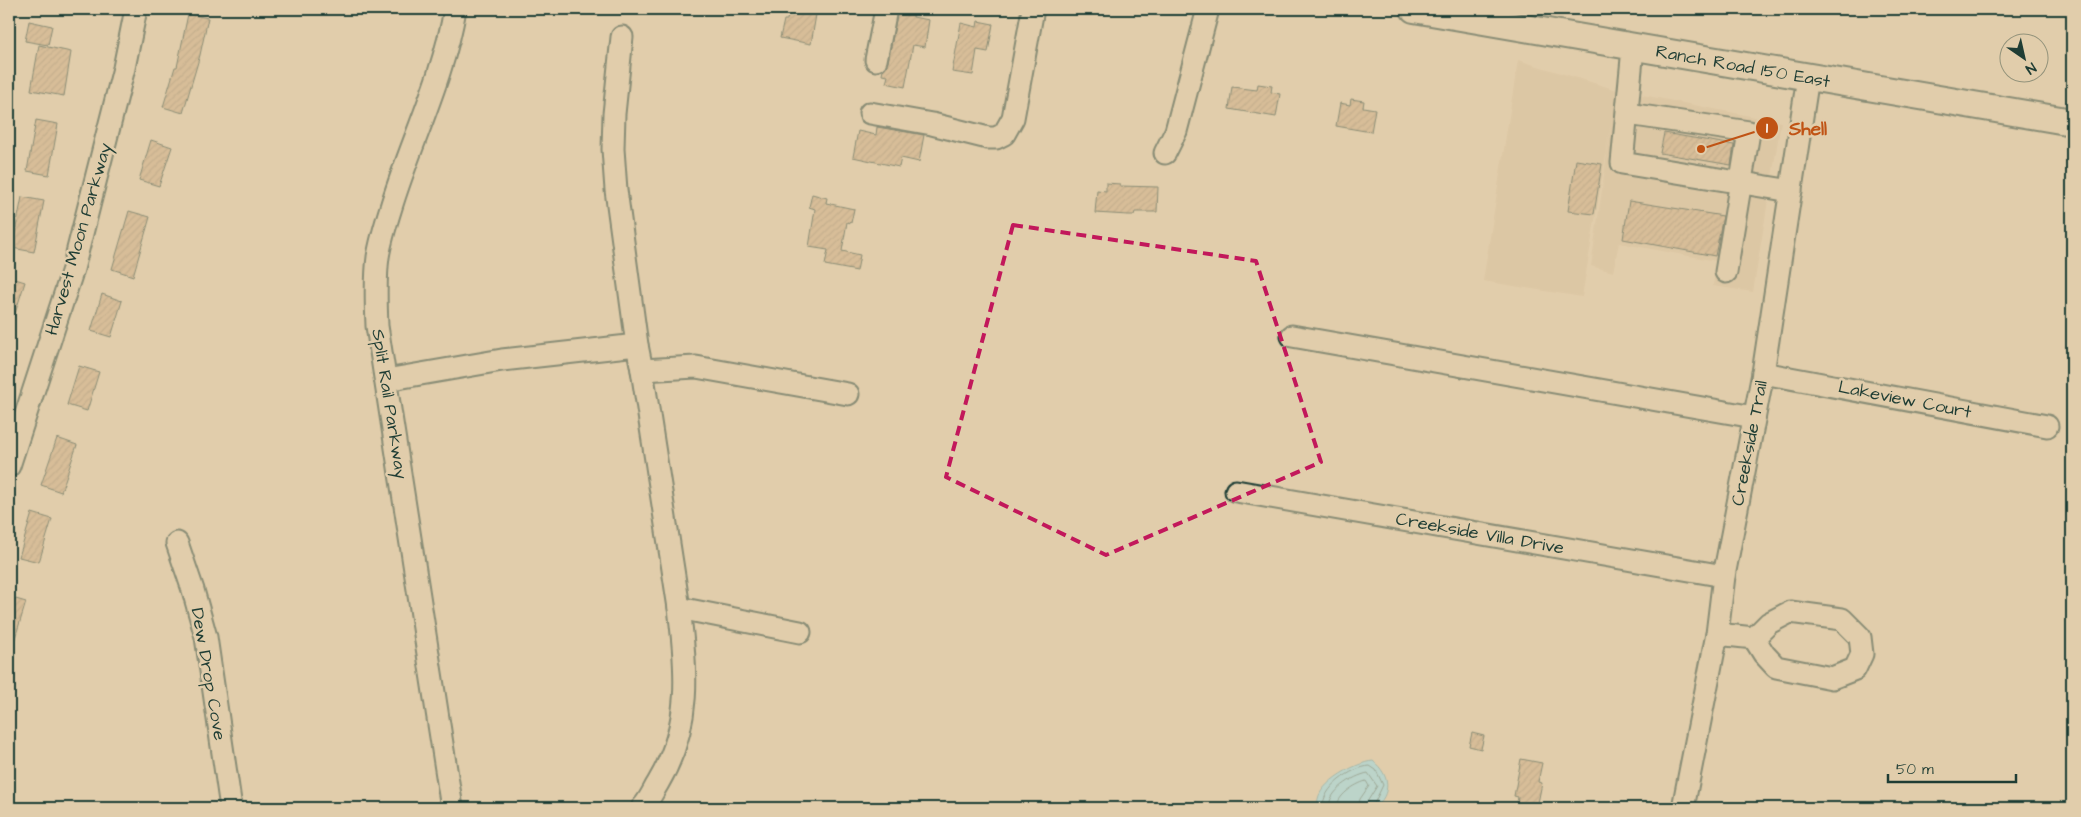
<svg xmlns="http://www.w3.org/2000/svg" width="2081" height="817" viewBox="0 0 2081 817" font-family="'Architects Daughter',sans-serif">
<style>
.built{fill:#d6bf9c}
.water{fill:#8edbee;stroke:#629ca4}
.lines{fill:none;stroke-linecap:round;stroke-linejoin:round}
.shore{stroke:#4b7c7e;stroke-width:1}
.building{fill:url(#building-hatch);stroke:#1f3d34}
.minor-casing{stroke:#1f3d34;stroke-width:25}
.major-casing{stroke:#1f3d34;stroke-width:30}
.minor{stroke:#e1cdab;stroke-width:21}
.major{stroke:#e1cdab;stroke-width:26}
.marked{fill:none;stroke:#c2185b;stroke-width:4;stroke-dasharray:10 6;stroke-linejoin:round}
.labels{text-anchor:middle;stroke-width:5;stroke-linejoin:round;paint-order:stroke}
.street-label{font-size:18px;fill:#1f3d34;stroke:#e1cdab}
.leader{fill:none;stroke:#c05314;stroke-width:2}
.callout-dot{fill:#c05314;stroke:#e1cdab;stroke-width:2}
.mark-label{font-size:15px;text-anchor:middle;font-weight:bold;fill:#fff}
.callout-label{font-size:19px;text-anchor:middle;font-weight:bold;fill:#c05314;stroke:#e1cdab;stroke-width:5;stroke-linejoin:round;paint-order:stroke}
</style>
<defs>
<pattern id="building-hatch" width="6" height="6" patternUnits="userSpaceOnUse" patternTransform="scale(1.25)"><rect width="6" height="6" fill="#caa981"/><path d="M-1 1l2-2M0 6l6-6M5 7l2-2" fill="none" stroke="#a38b6a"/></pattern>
</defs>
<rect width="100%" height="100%" fill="#e1cdab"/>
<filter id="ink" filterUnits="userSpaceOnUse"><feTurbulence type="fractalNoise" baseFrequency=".02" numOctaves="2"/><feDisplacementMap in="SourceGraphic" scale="10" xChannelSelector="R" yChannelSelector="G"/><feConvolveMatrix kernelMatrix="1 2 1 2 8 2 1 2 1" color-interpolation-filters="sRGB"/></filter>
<g filter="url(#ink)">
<path class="built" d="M 1518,60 L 1617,90 L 1781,122 L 1753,292 L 1713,286 L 1716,261 L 1619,243 L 1613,272 L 1591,266 L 1611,126 L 1582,297 L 1483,281 Z"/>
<path class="water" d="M 1373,761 C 1390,775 1392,793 1375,808 L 1319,808 C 1309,787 1356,762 1373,761 Z"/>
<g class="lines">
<g class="shore">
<path d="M 1323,808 C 1321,788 1352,767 1370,766 L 1376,770 L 1383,785 L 1372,808"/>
<path d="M 1329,808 C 1328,791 1353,776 1368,773 L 1377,786 L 1367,802 L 1366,808"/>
<path d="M 1337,808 C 1336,796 1355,784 1366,781 L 1369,786 L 1360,799 L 1358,808"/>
</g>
</g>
<g class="building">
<path d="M 789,9 L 817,9 L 811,44 L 780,38 L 784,20 L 787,20 Z"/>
<path d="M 898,9 L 914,10 L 913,17 L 929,20 L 925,47 L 913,45 L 905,87 L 886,83 L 888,76 L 882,75 L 883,70 L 888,62 Z"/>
<path d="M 188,14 L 208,18 L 200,55 L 183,113 L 163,107 L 175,67 L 177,67 Z"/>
<path d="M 29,21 L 52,26 L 48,45 L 25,41 Z"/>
<path d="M 978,21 L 993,24 L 988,52 L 977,50 L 973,75 L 952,72 L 961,23 L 977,27 Z"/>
<path d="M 39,45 L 71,52 L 64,96 L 31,90 Z"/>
<path d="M 1258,84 L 1272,86 L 1271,92 L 1280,94 L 1276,117 L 1229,109 L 1232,87 L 1257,90 Z"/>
<path d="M 1351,99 L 1364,101 L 1363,107 L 1375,109 L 1371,132 L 1336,126 L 1340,103 L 1350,105 Z"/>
<path d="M 36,120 L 58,124 L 49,175 L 27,171 Z"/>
<path d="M 877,127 L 924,135 L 919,162 L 901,158 L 899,167 L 853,157 L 858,131 L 876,135 Z"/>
<path d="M 1664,133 L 1734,145 L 1731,165 L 1660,153 Z"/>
<path d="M 151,140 L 172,147 L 159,186 L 139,180 Z"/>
<path d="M 1576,160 L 1602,164 L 1594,214 L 1568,211 Z"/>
<path d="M 1106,183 L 1120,184 L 1120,186 L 1158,187 L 1157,212 L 1135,212 L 1134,215 L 1128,215 L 1095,213 L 1097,190 L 1106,191 Z"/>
<path d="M 812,194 L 827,198 L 826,203 L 854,209 L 851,223 L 847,222 L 842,251 L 860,255 L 857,271 L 825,265 L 828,250 L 809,247 L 815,209 L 809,207 Z"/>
<path d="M 22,197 L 44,201 L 34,252 L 12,248 Z"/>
<path d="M 1629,201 L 1723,216 L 1715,256 L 1623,239 Z"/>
<path d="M 129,211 L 150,217 L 133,276 L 112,269 Z"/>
<path d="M 9,277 L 25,282 L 12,323 L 9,322 Z"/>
<path d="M 102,294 L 122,301 L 111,337 L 91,331 Z"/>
<path d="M 79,366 L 99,372 L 87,411 L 67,405 Z"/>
<path d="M 57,438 L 77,445 L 61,492 L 41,485 Z"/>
<path d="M 32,513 L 52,519 L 39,562 L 19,557 Z"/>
<path d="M 9,597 L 26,602 L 12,648 L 9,648 Z"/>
<path d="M 1472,733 L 1484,736 L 1481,749 L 1469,746 Z"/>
<path d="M 1521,759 L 1542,763 L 1538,782 L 1542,783 L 1537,808 L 1516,808 L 1518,797 L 1514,796 Z"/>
</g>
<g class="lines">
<defs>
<g id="minor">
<path d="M 622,37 L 614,114 L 613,149 L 616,190 L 637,345 L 642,370 L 679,608 C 687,670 692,726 658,783 C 653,791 649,801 642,808"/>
<path d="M 1633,48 L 1622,163 L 1791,191"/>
<path d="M 876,60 L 886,9"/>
<path d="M 870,113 L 932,124 L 988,138 L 996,138 L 1004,134 L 1013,118 L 1033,9"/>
<path d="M 1628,114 L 1749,132 L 1726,272"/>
<path d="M 1165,153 L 1176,131 L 1208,9"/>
<path d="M 1292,336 L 1754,417"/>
<path d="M 642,370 L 696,367 L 848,394"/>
<path d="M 1763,373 L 2047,426"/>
<path d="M 386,380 L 502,360 L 637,345"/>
<path d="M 9,466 L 73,269 L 124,68 L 136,9"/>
<path d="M 1236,491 L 1724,576"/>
<path d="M 177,543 L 193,590 L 206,637 L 231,808"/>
<path d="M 679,608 L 800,632"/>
<path d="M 1717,634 L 1754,638 L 1769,623 L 1790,612 L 1842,619 L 1860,637 L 1862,654 L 1855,669 L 1832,678 L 1776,667 L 1764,654 L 1754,638"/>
<path d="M 452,808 L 377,326 C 376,303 375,279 378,257 C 381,238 387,220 393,201 C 413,138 444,75 455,9"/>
<path d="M 1683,808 L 1717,634 L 1724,576 L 1763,373 L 1808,77"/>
</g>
<path id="major" d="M 1414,9 L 2072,122"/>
</defs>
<use href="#minor" class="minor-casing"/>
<use href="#major" class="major-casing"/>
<use href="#minor" class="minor"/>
<use href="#major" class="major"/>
</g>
</g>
<path d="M0 0H2081V817H0ZM 1013,225 L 1256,261 L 1321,462 L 1106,555 L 946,477 Z" fill="#e1cdab" fill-opacity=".55" fill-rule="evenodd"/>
<path class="marked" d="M 1013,225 L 1256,261 L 1321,462 L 1106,555 L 946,477 Z"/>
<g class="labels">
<g class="street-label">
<text transform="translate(1743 66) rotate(10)" y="6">Ranch Road 150 East</text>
<text transform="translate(78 239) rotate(-74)" y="6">Harvest Moon Parkway</text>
<text transform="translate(1905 399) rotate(11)" y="6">Lakeview Court</text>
<text transform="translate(390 404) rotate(81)" y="6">Split Rail Parkway</text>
<text transform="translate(1749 443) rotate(-79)" y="6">Creekside Trail</text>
<text transform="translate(1480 533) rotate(10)" y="6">Creekside Villa Drive</text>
<text transform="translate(209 674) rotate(80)" y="6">Dew Drop Cove</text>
</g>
</g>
<path class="leader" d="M1701 149L1767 128"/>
<g class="callout-dot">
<circle cx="1701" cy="149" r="5"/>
<circle cx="1767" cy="128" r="12"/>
</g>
<g class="mark-label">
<text x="1767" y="133">1</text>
</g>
<g class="callout-label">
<text x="1808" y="135">Shell</text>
</g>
<rect width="2081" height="817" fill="none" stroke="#e1cdab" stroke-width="30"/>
<rect x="15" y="15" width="2051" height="787" fill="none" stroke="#1f3d34" stroke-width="2" filter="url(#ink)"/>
<g transform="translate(2024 58) rotate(146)"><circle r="24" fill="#e1cdab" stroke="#93937b"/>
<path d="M0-4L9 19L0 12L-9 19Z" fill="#1f3d34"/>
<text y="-8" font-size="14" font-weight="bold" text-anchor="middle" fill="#1f3d34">N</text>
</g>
<path d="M1888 774v8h128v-8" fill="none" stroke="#1f3d34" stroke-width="2.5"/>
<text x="1896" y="774" font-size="15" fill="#1f3d34" stroke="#e1cdab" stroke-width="4" paint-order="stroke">50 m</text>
</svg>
